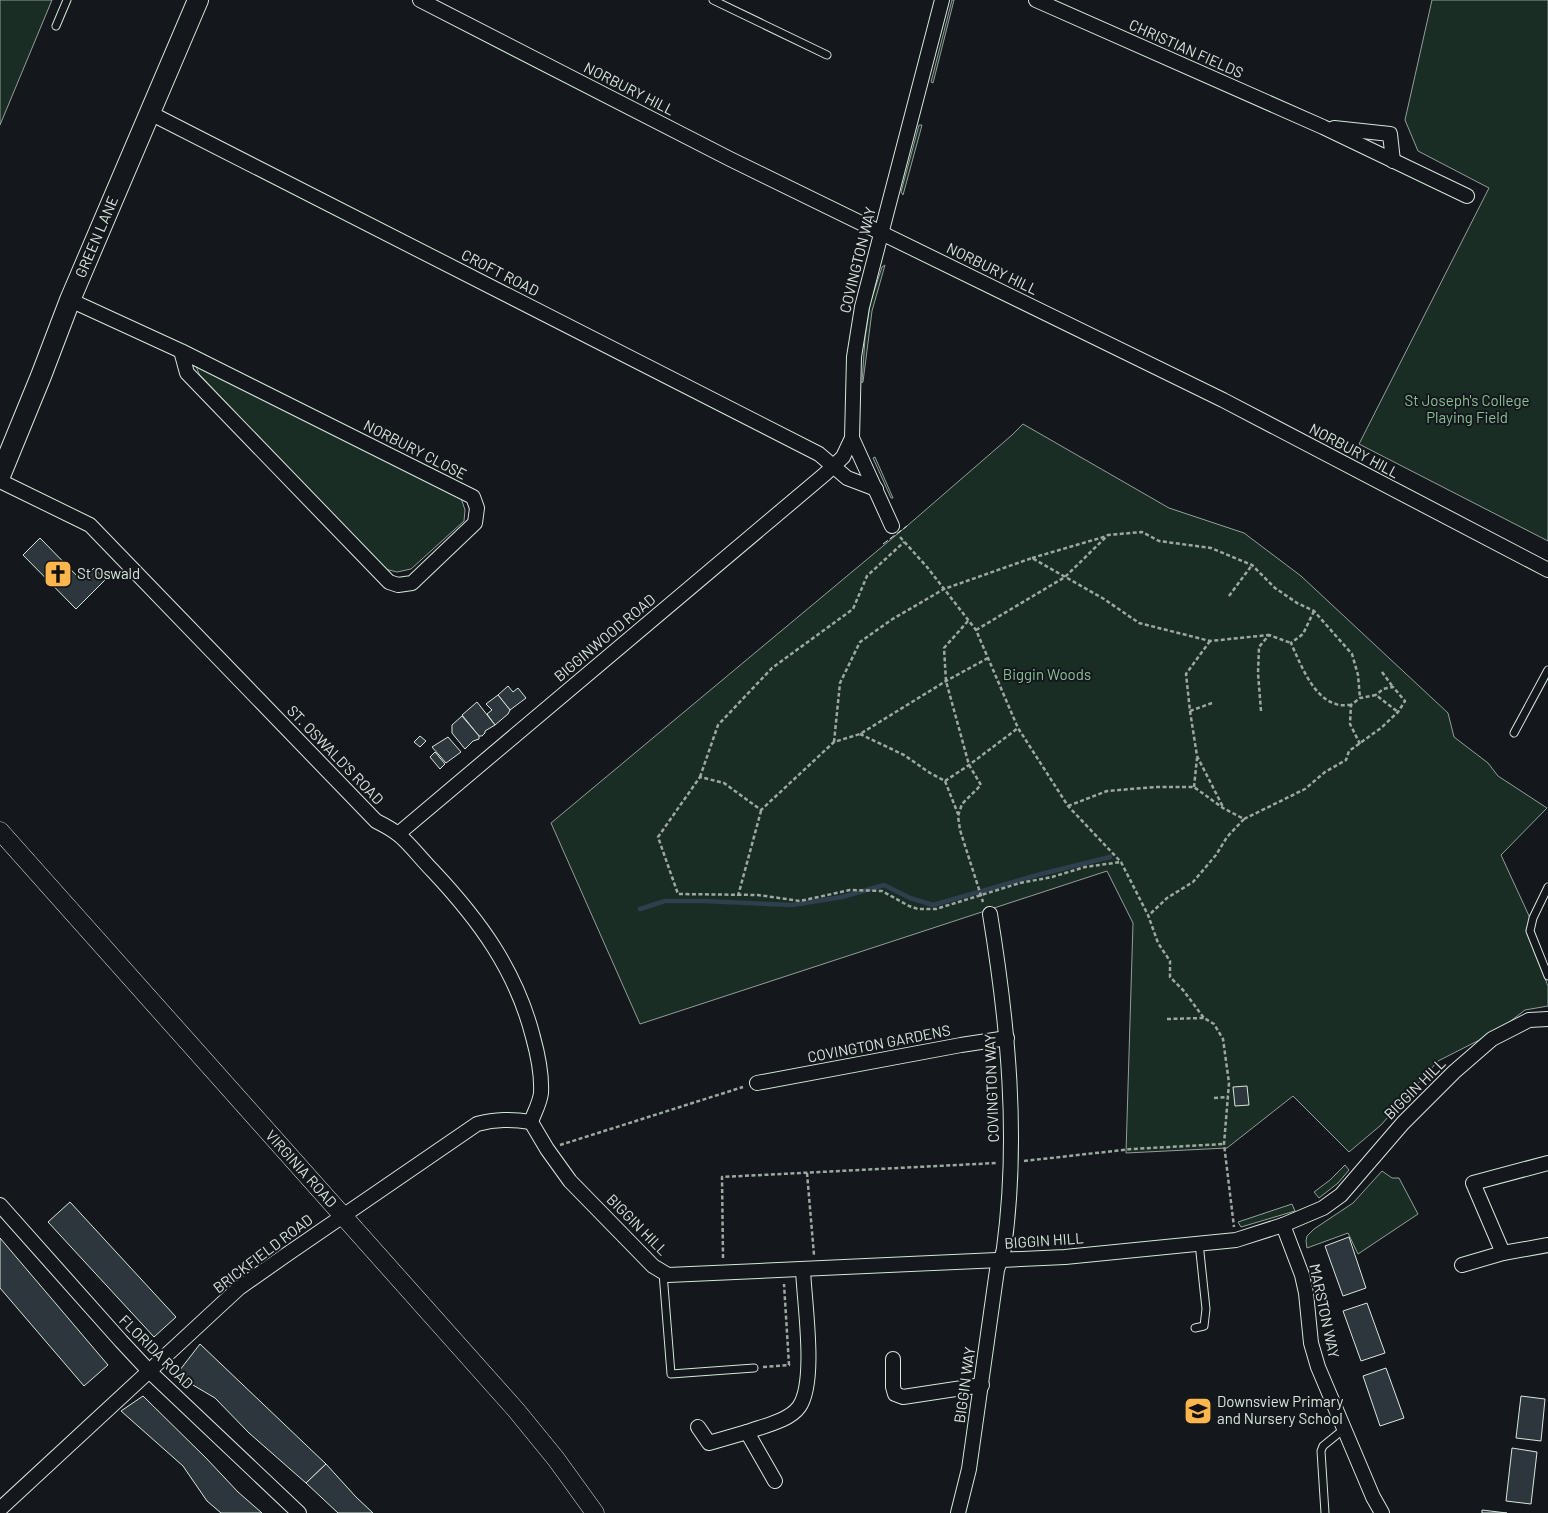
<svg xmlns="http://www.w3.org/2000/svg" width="1548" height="1513" viewBox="0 0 1548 1513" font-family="Barlow,sans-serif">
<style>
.green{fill:#1a2d24;stroke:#939e99}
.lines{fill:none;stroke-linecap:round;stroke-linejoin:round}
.stream{stroke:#2f3f4d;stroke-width:4.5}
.building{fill:#2c363c;stroke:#d8e6dc}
.service-casing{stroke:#d8e6dc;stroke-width:9}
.minor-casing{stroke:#d8e6dc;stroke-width:16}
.tertiary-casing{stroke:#d8e6dc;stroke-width:19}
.secondary-casing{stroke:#d8e6dc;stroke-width:22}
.path{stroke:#9da8a2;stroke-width:2.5;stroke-dasharray:4 2.5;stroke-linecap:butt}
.service{stroke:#14181c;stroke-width:7}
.minor{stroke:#14181c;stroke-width:14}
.tertiary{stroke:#14181c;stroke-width:18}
.secondary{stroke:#14181c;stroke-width:20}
.fence{stroke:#d8e6dc;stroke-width:1;stroke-dasharray:6 2.5;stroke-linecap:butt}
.labels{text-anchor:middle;stroke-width:4;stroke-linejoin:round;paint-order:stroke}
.street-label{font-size:15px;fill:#d8e6dc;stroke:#14181c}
.park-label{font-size:15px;fill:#8ac095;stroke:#14181c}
.poi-label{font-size:15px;fill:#d8e6dc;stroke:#14181c;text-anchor:start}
</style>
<rect width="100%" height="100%" fill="#14181c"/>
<g class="green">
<path d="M 0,0 L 52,0 L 0,125 Z"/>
<path d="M 952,0 L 954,0 L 933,83 L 931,82 Z"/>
<path d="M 1432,0 L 1548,0 L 1548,541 L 1359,444 L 1489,188 L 1418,151 L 1405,120 Z"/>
<path d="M 919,125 L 922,125 L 903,195 L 901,192 Z"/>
<path d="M 885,265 L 872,311 L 863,382 L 862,383 L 865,338 L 870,304 L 882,267 Z"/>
<path d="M 196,366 L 461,498 L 465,510 L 464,521 L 411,569 L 397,572 L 385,569 L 199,374 Z"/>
<path d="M 1023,424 L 1169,508 L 1244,533 L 1301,576 L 1448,713 L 1454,737 L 1488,763 L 1498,776 L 1547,808 L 1501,855 L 1530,918 L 1526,930 L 1548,986 L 1548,1006 L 1525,1010 L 1499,1030 L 1438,1061 L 1381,1125 L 1349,1152 L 1293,1096 L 1227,1148 L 1126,1153 L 1133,923 L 1107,871 L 640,1024 L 551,823 L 907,526 L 1012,435 Z"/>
<path d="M 875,457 L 893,498 L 891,498 L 873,458 Z"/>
<path d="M 1345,1165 L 1349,1170 L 1338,1183 L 1319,1198 L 1314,1192 L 1330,1180 Z"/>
<path d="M 1382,1171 L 1392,1178 L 1399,1178 L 1418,1214 L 1358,1254 L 1348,1233 L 1307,1248 L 1306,1241 L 1307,1236 L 1314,1229 L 1353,1203 Z"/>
<path d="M 1292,1204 L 1295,1211 L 1241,1227 L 1238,1222 Z"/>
</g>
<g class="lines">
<path class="stream" d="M 640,909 L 665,901 L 704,901 L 792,905 L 842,897 L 884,885 L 910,898 L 933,905 L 1041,874 L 1110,857"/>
</g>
<g class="building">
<path d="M 40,538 L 81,580 L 94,568 L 105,580 L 76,609 L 23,555 Z"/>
<path d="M 508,686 L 513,692 L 518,688 L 526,698 L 510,710 L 498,695 Z"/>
<path d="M 498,695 L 510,710 L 508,714 L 495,725 L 487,714 L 492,710 L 486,704 Z"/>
<path d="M 477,702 L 495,725 L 485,731 L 485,733 L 482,736 L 479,736 L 462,715 Z"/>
<path d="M 462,716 L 479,736 L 479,739 L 473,741 L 465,749 L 452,733 L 452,725 Z"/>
<path d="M 420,736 L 426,741 L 420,747 L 414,742 Z"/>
<path d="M 448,737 L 461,752 L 446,763 L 432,747 Z"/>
<path d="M 435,752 L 445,764 L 440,769 L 430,757 Z"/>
<path d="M 1247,1086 L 1249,1105 L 1235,1106 L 1233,1087 Z"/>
<path d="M 70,1202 L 176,1317 L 154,1337 L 48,1222 Z"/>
<path d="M 1349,1237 L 1366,1288 L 1343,1296 L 1325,1246 Z"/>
<path d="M 0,1238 L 108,1365 L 84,1386 L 0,1288 Z"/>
<path d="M 1367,1303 L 1385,1353 L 1361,1361 L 1343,1311 Z"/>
<path d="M 200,1344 L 326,1464 L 306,1483 L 249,1433 L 215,1398 L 176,1375 Z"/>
<path d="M 1386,1368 L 1404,1418 L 1380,1426 L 1363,1376 Z"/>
<path d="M 143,1396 L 206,1458 L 238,1492 L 262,1513 L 221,1513 L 207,1501 L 183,1466 L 121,1411 Z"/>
<path d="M 1521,1396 L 1545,1399 L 1541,1441 L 1516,1438 Z"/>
<path d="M 1512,1448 L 1537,1452 L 1531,1504 L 1506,1501 Z"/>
<path d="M 326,1464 L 356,1497 L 373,1513 L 338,1513 L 306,1483 Z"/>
<path d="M 1482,1510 L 1507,1513 L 1482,1513 Z"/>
</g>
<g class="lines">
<defs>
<g id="service">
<path d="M 713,0 L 827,55"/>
<path d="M 56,26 L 67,0"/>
<path d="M 1514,733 L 1548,670"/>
<path d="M 1548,887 L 1533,918 L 1530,931 L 1548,976"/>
<path d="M 663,1273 L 671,1374 L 754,1368"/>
<path d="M 1195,1328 L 1204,1326 L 1206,1309 L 1199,1243"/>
<path d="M 1325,1513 L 1321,1451 L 1323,1446 L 1344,1429"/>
</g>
<g id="minor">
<path d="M 420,0 L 730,159 L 1223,400 L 1548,570"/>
<path d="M 1036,0 L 1323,127 L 1467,196"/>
<path d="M 150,113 L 819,454 L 847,478 L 876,489"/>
<path d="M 1334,128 L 1390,134 L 1393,161"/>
<path d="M 70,300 L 181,351 L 187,373 L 389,582 L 398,585 L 412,583 L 475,523 L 477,508 L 473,497 L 181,351"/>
<path d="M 0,481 L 90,525 L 376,821 C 384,825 392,829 399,835 C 411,845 421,859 433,871 C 479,920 516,970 533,1037 C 538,1055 542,1074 541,1093 C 540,1103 534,1113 531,1122"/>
<path d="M 892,526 L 852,438 L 854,357 L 862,307 L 942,0"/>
<path d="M 398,834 L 825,474 L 843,457 L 852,438"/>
<path d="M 757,1083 L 961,1045 L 1007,1038"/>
<path d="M 531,1122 L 547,1149 L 570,1181 L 653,1266 L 668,1275 L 1065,1257 L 1236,1240 L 1283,1225 L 1323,1208 L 1341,1195 L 1403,1123 L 1454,1072 L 1492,1039 L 1529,1020 L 1548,1019"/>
<path d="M 0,1205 L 121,1341 L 149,1371 L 299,1513"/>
<path d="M 1283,1225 L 1302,1275 L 1306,1293 L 1311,1343 L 1318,1367 L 1373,1497 L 1382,1513"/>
<path d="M 1503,1253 L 1473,1183 L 1548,1163"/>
<path d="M 1462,1265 L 1503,1253 L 1548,1245"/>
<path d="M 893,1359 L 893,1387 L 895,1394 L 903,1397 L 982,1385"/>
<path d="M 698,1427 L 709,1443 L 747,1432"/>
<path d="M 775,1481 L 747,1432 C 763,1426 789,1421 799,1407 C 817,1382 804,1301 803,1269"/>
<path d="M 0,1509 L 239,1288 L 286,1255 L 477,1124 C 496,1119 511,1119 531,1122"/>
<path d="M 958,1513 L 969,1469 L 997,1270 C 999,1263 1003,1256 1004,1248 C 1019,1137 1008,1024 990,914"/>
</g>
<path id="tertiary" d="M 0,831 L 516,1410 L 556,1459 L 595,1513"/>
<path id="secondary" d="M 0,476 L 41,376 L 70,300 L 198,0"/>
</defs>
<use href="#service" class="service-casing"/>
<use href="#minor" class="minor-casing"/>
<use href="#tertiary" class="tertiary-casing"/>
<use href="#secondary" class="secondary-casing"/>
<g class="path">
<path d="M 900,537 L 927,567 L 976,630 L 1018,728 L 1068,806 L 1121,862 L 1148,915 L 1158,943 L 1170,961 L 1170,977 L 1183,990 L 1204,1018 L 1214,1024 L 1223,1039 L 1229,1083 L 1224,1144 L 1234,1227"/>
<path d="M 1032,558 L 1107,536"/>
<path d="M 1229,596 L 1252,565"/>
<path d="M 1314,611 L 1303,634 L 1291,643 C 1300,663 1313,698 1336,704 C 1340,706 1346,705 1351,705"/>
<path d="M 968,621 L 944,648 L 946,681 L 969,765 L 981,785 L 962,804 L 958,816 L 960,830 L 983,902"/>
<path d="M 976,630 L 1065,577 L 1108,535 L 1142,532 L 1159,541 L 1211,548 L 1252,565 L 1275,588 L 1297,603 L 1314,611 L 1352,654 L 1358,675 L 1360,698"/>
<path d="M 1210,641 L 1186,674 L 1190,711 L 1212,703"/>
<path d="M 988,658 L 946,681 L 860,734 L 834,742 L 761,810 L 724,783 L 700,777 L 658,837 L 678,894 L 758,895 L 800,901 L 850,890 L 882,891 L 909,906 L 918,909 L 936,909 L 1020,883 L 1052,877 L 1085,867 L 1121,862"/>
<path d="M 1382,672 L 1393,687"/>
<path d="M 1190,711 L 1197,756 L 1223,807"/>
<path d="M 1261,711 L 1258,673 L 1259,647 L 1269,635 L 1291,643"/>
<path d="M 860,734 L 904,755 L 930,773 L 945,781 L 958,814"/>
<path d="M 834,742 L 840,683 L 860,642 L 891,620 L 944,589 L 1032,558 L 1104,599 L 1139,623 L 1210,641 L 1269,635"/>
<path d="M 1360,744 L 1350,724 L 1351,705 L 1360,698 L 1376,695 L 1398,712"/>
<path d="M 700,777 L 718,725 L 772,668 L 853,609 L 867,576 L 904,542"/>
<path d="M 945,781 L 969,765 L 1018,728"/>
<path d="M 1194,787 L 1197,758"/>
<path d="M 1068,806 L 1107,791 L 1156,787 L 1194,787 L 1223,808 L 1244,819 L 1227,837 L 1216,855 L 1193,882 L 1167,898 L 1149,915"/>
<path d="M 1244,819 L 1305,789 L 1325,772 L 1346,760 L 1349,751 L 1381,728 L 1398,712 L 1405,701 L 1393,687 L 1383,689 L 1376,695"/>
<path d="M 738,896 L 761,811"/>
<path d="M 1167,1019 L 1204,1018"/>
<path d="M 1214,1098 L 1228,1097"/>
<path d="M 560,1145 L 743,1087"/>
<path d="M 1024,1161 L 1132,1149 L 1224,1144"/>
<path d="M 807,1173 L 814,1255"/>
<path d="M 723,1258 L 722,1177 L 996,1163"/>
<path d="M 763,1367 L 789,1365 L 784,1284"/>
</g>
<use href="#service" class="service"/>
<use href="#minor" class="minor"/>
<use href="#tertiary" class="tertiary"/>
<use href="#secondary" class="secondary"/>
<path class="fence" d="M 883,544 L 907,526"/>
</g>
<defs>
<symbol id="church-square" viewBox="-11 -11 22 22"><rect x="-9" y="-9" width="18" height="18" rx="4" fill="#ffb74d" stroke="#14181c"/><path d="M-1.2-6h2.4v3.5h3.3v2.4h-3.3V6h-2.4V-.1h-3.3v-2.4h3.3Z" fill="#111"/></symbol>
<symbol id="school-square" viewBox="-11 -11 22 22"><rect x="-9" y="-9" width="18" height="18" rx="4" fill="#ffb74d" stroke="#14181c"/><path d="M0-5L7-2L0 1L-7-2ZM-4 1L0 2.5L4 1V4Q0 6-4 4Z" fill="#111"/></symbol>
</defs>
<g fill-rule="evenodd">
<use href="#church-square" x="42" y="558" width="32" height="32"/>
<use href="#school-square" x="1182" y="1395" width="32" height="32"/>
</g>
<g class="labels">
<g class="street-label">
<text transform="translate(1186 49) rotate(24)" y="5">CHRISTIAN FIELDS</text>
<text transform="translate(629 89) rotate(27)" y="5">NORBURY HILL</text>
<text transform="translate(97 237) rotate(-67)" y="5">GREEN LANE</text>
<text transform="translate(858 260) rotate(-76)" y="5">COVINGTON WAY</text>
<text transform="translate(992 269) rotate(26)" y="5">NORBURY HILL</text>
<text transform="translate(500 273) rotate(27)" y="5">CROFT ROAD</text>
<text transform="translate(415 450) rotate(27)" y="5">NORBURY CLOSE</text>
<text transform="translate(1354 451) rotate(28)" y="5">NORBURY HILL</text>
<text transform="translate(605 638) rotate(-40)" y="5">BIGGINWOOD ROAD</text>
<text transform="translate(335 755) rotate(46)" y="5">ST. OSWALD'S ROAD</text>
<text transform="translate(879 1044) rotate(-11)" y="5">COVINGTON GARDENS</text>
<text transform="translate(992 1088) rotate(-92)" y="5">COVINGTON WAY</text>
<text transform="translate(1415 1089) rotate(-45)" y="5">BIGGIN HILL</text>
<text transform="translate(301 1169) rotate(48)" y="5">VIRGINIA ROAD</text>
<text transform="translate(637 1225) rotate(45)" y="5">BIGGIN HILL</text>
<text transform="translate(1044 1241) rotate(-4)" y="5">BIGGIN HILL</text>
<text transform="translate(263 1254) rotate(-37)" y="5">BRICKFIELD ROAD</text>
<text transform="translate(1324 1311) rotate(78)" y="5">MARSTON WAY</text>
<text transform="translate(156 1352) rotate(45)" y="5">FLORIDA ROAD</text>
<text transform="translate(965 1385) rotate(-82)" y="5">BIGGIN WAY</text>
</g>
<g class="park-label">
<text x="1467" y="406">St Joseph's College<tspan x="1467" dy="17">Playing Field</tspan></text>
<text x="1047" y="680">Biggin Woods</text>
</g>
<g class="poi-label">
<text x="77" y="579">St Oswald</text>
<text x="1217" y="1407">Downsview Primary<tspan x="1217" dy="17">and Nursery School</tspan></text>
</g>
</g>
</svg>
